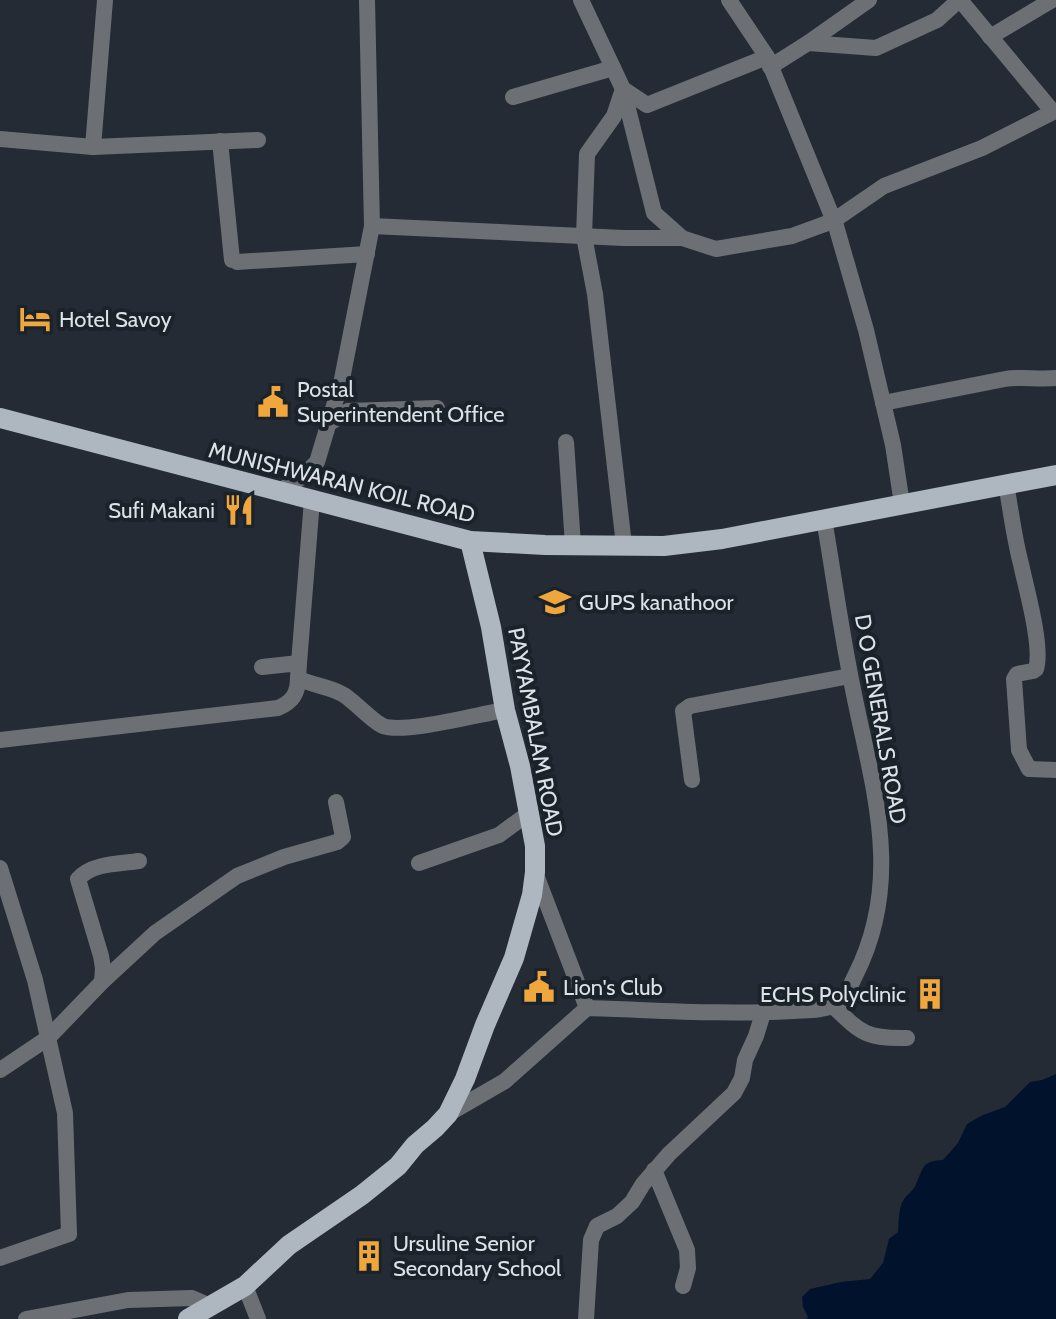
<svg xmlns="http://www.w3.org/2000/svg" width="1056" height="1319" viewBox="0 0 1056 1319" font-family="Cabin,sans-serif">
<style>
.water{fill:#00122c}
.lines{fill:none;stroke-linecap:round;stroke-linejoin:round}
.minor{stroke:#6c7075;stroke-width:16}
.major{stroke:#aeb6bf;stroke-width:20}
.labels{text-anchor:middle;stroke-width:8;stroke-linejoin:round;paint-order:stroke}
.poi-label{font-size:22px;fill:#dde2e8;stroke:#1a222a;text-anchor:start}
.street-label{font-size:22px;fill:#dde2e8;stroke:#1a222a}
</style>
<rect width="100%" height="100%" fill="#242b34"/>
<path class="water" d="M 1056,1074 L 1056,1319 L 806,1319 L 808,1317 L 803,1307 L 802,1297 L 810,1289 L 841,1282 L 870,1279 L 883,1263 L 889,1239 L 898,1232 C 899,1221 898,1209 904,1199 C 908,1194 914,1190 916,1184 C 924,1167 922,1161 943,1160 L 958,1143 L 967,1124 L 983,1115 L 1005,1107 L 1030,1082 L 1042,1080 Z"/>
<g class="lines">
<g class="minor">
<path d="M 581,0 L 623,89 L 647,105 L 767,57"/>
<path d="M 729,0 L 767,57 L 836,226 L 866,330 L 893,445 L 902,504"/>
<path d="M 990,37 L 1052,0"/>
<path d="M 808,43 L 869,0"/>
<path d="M 770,67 L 808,43 L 876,48 L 937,20 L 959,0"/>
<path d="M 623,89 L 614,116 L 587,154 L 584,236 L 595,294 L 624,545"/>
<path d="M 623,89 L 654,213 L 682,238"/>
<path d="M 513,97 L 613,68"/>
<path d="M 0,139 L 93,147 L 105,0"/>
<path d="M 220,141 L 232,260"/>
<path d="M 93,147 L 258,140"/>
<path d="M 372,226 L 623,238 L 682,238 L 716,249 L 792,236 L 833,221 L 884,186 L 982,148 L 1053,112 L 960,0"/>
<path d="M 237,262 L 367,254"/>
<path d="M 883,403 L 1005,379 C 1022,376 1038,380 1056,378"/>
<path d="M 328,424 L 348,411 L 437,408"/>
<path d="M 566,442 L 573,545"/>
<path d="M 1006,484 C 1011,511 1014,538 1021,564 C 1026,588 1043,647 1036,669 L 1033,671 L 1017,674 L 1014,679 L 1019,750 L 1029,769 L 1056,770"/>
<path d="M 278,492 L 301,478 L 317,462 L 342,379 L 372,226 L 367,0"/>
<path d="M 299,663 L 312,500"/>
<path d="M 262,667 L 299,663 L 298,678 C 313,686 329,686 344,695 C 355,702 373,722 383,726 C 405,734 479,714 505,710"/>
<path d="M 0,740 L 278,708 C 292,702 298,694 298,678"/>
<path d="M 692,780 L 683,711 L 690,706 L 850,676"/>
<path d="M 419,863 L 499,835 L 529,813"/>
<path d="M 0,868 L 35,980 L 65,1113 L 69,1234 L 0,1258"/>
<path d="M 535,872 L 587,1008"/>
<path d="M 102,982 L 103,968 L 101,956 L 78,879 C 92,863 119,864 139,861"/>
<path d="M 833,1006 C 861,1033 866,1039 907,1038"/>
<path d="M 587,1008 C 656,1010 725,1015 793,1011 C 807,1010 822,1011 835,1005 C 846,999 850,986 855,976 C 907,874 869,778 850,674 C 840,623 833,571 824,519"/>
<path d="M 0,1070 L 48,1038 L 102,982 L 155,933 L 237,876 L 284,857 L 337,842 L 343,837 L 336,802"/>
<path d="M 448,1114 L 505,1081 L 587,1008"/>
<path d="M 654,1170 L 687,1250 L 688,1268 L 683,1286"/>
<path d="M 245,1286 L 258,1319"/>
<path d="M 26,1319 L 128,1300 L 192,1298 L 210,1306"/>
<path d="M 586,1319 L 591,1240 L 597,1226 L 617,1216 L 632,1202 L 643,1184 L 669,1154 L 734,1093 L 742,1078 L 745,1060 L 756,1036 L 763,1013"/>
</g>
<g class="major">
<path d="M 0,418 L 470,541 L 545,545 L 664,546 L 722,539 L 1056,475"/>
<path d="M 188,1319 L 245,1286 L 289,1245 L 362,1195 L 398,1166 L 415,1145 L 435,1128 L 448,1114 L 465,1079 L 485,1025 L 514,958 L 532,895 L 535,872 L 535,846 L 520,766 L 505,710 L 491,627 L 470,541"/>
</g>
</g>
<defs>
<symbol id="hotel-bare" viewBox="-9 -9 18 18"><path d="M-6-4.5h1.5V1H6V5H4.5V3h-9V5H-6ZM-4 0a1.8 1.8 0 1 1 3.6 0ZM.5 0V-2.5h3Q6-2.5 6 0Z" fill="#efa73d" stroke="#1a222a" stroke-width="2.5" paint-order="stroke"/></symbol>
<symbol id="civic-bare" viewBox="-9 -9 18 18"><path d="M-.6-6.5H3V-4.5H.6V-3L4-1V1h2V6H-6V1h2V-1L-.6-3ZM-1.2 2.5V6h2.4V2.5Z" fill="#efa73d" stroke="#1a222a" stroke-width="2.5" paint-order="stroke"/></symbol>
<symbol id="restaurant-bare" viewBox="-9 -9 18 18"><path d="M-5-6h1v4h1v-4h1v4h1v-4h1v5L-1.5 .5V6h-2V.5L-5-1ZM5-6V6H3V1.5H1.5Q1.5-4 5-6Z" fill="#efa73d" stroke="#1a222a" stroke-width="2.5" paint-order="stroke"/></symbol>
<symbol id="school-bare" viewBox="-9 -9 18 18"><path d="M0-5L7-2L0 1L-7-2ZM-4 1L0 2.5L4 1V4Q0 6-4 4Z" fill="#efa73d" stroke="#1a222a" stroke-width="2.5" paint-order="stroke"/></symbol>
<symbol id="building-bare" viewBox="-9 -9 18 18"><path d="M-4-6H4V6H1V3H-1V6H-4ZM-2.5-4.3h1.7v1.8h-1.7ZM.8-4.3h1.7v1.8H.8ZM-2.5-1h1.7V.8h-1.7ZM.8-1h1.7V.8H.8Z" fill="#efa73d" stroke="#1a222a" stroke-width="2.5" paint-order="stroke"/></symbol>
</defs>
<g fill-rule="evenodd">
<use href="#hotel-bare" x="13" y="297" width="44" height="44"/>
<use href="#civic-bare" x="251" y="380" width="44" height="44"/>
<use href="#restaurant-bare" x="217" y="488" width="44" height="44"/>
<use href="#school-bare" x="533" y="580" width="44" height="44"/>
<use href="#civic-bare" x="517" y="965" width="44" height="44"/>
<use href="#building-bare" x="908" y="972" width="44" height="44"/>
<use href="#building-bare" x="347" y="1234" width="44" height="44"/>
</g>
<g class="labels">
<g class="poi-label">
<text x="59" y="327">Hotel Savoy</text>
<text x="297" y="397">Postal<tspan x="297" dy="25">Superintendent Office</tspan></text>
<text x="215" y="518" text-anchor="end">Sufi Makani</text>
<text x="579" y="610">GUPS kanathoor</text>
<text x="563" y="995">Lion's Club</text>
<text x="906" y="1002" text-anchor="end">ECHS Polyclinic</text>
<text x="393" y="1251">Ursuline Senior<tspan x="393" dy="25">Secondary School</tspan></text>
</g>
<g class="street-label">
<text transform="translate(342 482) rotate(14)" y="8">MUNISHWARAN KOIL ROAD</text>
<text transform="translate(881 719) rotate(80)" y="8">D O GENERALS ROAD</text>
<text transform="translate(536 732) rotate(79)" y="8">PAYYAMBALAM ROAD</text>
</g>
</g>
</svg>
